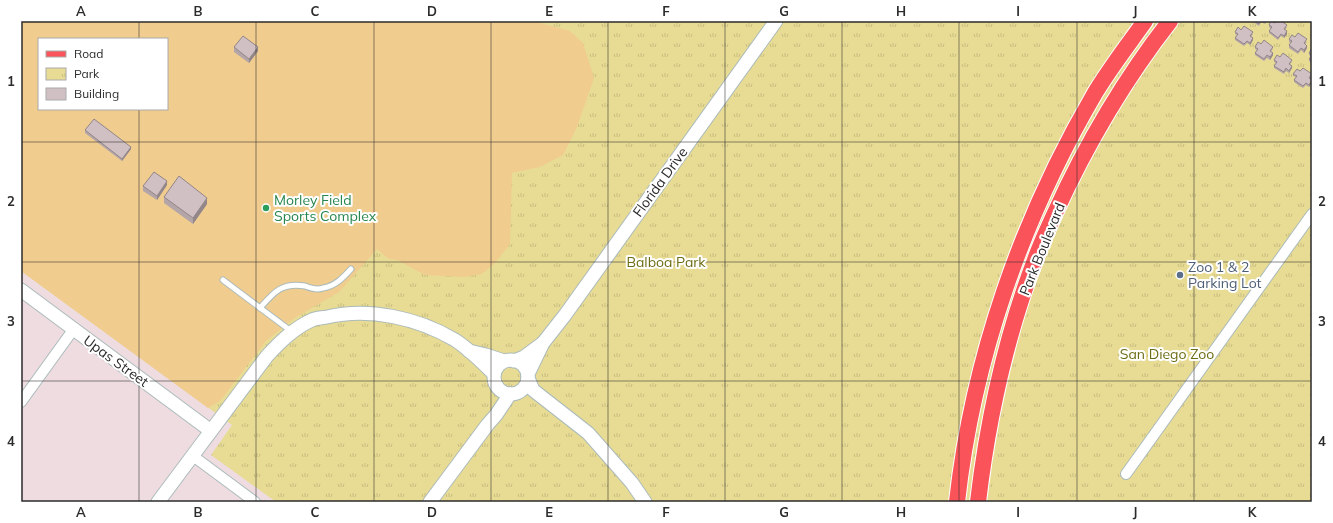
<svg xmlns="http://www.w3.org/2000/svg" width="1333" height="523" viewBox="0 0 1333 523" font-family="Mulish,sans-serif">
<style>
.park{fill:url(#park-tufts);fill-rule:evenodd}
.pitch{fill:#f0cc8f;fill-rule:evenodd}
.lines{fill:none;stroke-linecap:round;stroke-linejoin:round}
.service-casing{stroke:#acbbbb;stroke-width:7}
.minor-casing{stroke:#acbbbb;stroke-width:12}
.tertiary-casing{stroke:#acbbbb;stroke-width:15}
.primary-casing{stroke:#fff;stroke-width:18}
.service{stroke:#fff;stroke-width:5}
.minor{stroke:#fff;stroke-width:10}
.tertiary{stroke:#fff;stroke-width:13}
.primary{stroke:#fa545a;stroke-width:16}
.wall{fill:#b3a5a8}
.shaded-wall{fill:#928688}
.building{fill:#d0c0c3;stroke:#928688}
.grid{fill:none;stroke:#2b2b2b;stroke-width:1;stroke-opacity:0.55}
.leisure-dot{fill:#2e9e5b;stroke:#fff;stroke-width:1.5}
.service-dot{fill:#5c6f8a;stroke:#fff;stroke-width:1.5}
.labels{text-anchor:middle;stroke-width:4;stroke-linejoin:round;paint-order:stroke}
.street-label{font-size:14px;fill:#2b2b2b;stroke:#fff}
.leisure-label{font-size:14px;fill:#27864d;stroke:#fff;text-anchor:start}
.park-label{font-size:14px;fill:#6d6d15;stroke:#fff}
.service-label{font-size:14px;fill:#4e5e75;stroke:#fff;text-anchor:start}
.neatline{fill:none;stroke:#2b2b2b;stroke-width:1.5}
.grid-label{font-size:13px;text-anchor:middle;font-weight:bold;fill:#2b2b2b}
</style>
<defs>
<pattern id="park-tufts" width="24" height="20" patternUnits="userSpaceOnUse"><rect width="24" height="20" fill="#e8dc94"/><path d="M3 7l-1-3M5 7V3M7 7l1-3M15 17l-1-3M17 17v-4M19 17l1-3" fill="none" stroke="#c7bd80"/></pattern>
</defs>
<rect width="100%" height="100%" fill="#eedce0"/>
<path class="park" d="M 21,21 L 1312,21 L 1312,502 L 276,502 L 211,455 L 232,425 L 21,271 ZM 39,39 L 167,39 L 167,109 L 39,109 Z"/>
<path class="pitch" d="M 21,21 L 533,21 L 570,31 L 583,43 L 594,78 L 577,127 L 563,155 L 540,167 L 512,173 L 510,244 L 495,263 L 482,274 L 464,277 L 425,275 L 397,260 L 389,259 L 377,249 L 339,292 L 293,319 L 266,341 L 220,401 L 208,408 L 21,271 ZM 39,39 L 167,39 L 167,109 L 39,109 Z"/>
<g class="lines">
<defs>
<g id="service">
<path d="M 223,280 L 291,331"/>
<path d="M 260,308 C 274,292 282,282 305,286 C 310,288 318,290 323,288 C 335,286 343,278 351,269"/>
</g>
<g id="minor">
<path d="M 21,402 L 73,330"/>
<path d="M 193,456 L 255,502"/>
<path d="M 1126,474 L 1312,214"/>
</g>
<g id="tertiary">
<path d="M 21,290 L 211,431"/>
<path d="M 469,351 L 486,355 L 504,361"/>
<circle cx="511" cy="377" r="17"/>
<path d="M 514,361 L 524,357 L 543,343"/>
<path d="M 528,374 L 543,343 L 565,315 L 776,21"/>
<path d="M 528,378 L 533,390 L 588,433 L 632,483 L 645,502"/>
<path d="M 158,502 L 267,356 C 280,342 294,328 312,320 C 316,318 322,318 327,317 C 369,307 418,318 455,340 C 469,349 482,362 494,374"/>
<path d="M 430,502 L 488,424 L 496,415 L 510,394"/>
</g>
<g id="primary">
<path d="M 957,502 C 973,358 1022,218 1095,93 C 1110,68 1128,45 1145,21"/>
<path d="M 978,502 C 988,417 1007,332 1038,252 C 1043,239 1049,226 1055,213 C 1086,145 1124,80 1170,21"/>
</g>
</defs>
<use href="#service" class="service-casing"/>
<use href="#minor" class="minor-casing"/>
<use href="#tertiary" class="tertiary-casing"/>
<use href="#primary" class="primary-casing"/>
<use href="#service" class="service"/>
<use href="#minor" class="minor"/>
<use href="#tertiary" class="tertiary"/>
<use href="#primary" class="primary"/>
</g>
<g class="wall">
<path d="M 1252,21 L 1267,21 L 1265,24 L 1261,22 L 1259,26 Z"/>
<path d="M 1275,23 L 1287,27 L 1285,30 L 1287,34 L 1284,38 L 1281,36 L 1278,40 L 1269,33 L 1269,31 L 1271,29 L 1269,27 L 1269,25 Z"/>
<path d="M 1241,30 L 1253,34 L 1251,37 L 1253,40 L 1250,45 L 1247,43 L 1244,46 L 1235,40 L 1235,38 L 1237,35 L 1235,34 L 1235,32 Z"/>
<path d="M 1295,37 L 1307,42 L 1305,44 L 1307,48 L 1304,53 L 1301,50 L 1298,54 L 1289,48 L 1289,45 L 1291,43 L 1289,42 L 1289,39 Z"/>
<path d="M 1261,44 L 1273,49 L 1271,51 L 1273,55 L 1270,60 L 1267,58 L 1264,61 L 1255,55 L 1255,53 L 1257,50 L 1255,49 L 1255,47 Z"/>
<path d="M 234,47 L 258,51 L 249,63 L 234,52 Z"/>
<path d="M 1312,49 L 1312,63 L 1309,61 L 1309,59 L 1311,57 L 1309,55 L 1309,53 Z"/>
<path d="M 1280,57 L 1292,62 L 1290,64 L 1292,68 L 1289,73 L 1286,71 L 1284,74 L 1274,68 L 1274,66 L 1276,63 L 1274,62 L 1274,60 Z"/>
<path d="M 1300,71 L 1312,76 L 1310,78 L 1312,80 L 1312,82 L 1309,87 L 1306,85 L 1303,88 L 1294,82 L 1294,80 L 1296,77 L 1293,76 L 1293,74 Z"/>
<path d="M 85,130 L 131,149 L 122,161 L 85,133 Z"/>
<path d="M 167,185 L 157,200 L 143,191 L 143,186 Z"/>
<path d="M 164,197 L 207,204 L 193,224 L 164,203 Z"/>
</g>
<g class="shaded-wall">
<path d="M 1287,31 L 1287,34 L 1284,38 L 1284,36 Z"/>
<path d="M 1253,38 L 1253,40 L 1250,45 L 1250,43 Z"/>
<path d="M 1307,46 L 1307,48 L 1304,53 L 1304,50 Z"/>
<path d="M 258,47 L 258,51 L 249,63 L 249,59 Z"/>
<path d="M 1273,53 L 1273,55 L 1270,60 L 1270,57 Z"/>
<path d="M 1292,66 L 1292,68 L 1289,73 L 1289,71 Z"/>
<path d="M 1312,80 L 1312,82 L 1309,87 L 1309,85 Z"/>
<path d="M 131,147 L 131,149 L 122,161 L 122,159 Z"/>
<path d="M 167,181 L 167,185 L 157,200 L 157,196 Z"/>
<path d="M 207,198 L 207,204 L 193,224 L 193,218 Z"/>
</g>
<g class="building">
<path d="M 1255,21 L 1261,21 L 1259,24 Z"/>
<path d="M 1271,21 L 1275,23 L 1276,21 L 1281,21 L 1287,25 L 1284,29 L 1287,31 L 1284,36 L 1281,34 L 1278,38 L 1269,31 L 1272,27 L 1269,25 Z"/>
<path d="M 1244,26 L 1253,32 L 1250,36 L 1253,38 L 1250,43 L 1247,41 L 1244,44 L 1235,38 L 1238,34 L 1235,32 L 1238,27 L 1241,30 Z"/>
<path d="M 1298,33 L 1307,39 L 1304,43 L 1307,46 L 1304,50 L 1301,48 L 1298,52 L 1289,45 L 1292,41 L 1289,39 L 1292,35 L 1295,37 Z"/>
<path d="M 243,36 L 258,47 L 249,59 L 234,47 Z"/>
<path d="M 1264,40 L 1273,47 L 1270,51 L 1273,53 L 1270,57 L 1267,55 L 1264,59 L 1255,53 L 1258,49 L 1255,47 L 1258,42 L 1261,44 Z"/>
<path d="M 1312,48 L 1312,61 L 1309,59 L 1312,55 L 1309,53 Z"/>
<path d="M 1283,53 L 1292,60 L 1289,64 L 1292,66 L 1289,71 L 1286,68 L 1284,72 L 1274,66 L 1277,62 L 1274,60 L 1277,55 L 1280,57 Z"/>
<path d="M 1303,68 L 1312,74 L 1309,78 L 1312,80 L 1309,85 L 1306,83 L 1303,86 L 1294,80 L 1297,76 L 1293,74 L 1297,69 L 1300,71 Z"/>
<path d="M 94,119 L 131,147 L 122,159 L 85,130 Z"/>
<path d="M 154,172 L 167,181 L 157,196 L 143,186 Z"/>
<path d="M 179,176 L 207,198 L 193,218 L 164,197 Z"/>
</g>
<path class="grid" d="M 139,21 L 139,39M 256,21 L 256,502M 374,21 L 374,502M 491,21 L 491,502M 608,21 L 608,502M 725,21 L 725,502M 842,21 L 842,502M 959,21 L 959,502M 1077,21 L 1077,502M 1194,21 L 1194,502M 139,109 L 139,502M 21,142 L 1312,142M 21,262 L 1312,262M 21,381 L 1312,381"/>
<circle class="leisure-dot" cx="266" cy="208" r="4"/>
<circle class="service-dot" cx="1180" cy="275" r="4"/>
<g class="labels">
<g class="street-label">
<text transform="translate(660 182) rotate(-54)" y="5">Florida Drive</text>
<text transform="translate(1042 249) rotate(-68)" y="5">Park Boulevard</text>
<text transform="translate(116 361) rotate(36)" y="5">Upas Street</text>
</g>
<g class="leisure-label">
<text x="274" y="205">Morley Field<tspan x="274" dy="16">Sports Complex</tspan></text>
</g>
<g class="park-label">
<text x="666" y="267">Balboa Park</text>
<text x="1167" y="359">San Diego Zoo</text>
</g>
<g class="service-label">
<text x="1188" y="272">Zoo 1 &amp; 2<tspan x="1188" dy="16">Parking Lot</tspan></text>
</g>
</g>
<rect width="1333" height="523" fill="none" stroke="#ffffff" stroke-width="44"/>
<rect x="38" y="38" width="130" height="72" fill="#ffffff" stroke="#aaaaaa"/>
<rect x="46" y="51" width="20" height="6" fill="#fa545a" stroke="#aaaaaa"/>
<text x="74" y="58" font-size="12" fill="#2b2b2b">Road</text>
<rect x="46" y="68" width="20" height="12" fill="url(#park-tufts)" stroke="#aaaaaa"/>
<text x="74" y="78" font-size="12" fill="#2b2b2b">Park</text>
<rect x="46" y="88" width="20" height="12" fill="#d0c0c3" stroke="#aaaaaa"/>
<text x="74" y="98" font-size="12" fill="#2b2b2b">Building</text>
<rect x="22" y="22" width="1289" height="479" class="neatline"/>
<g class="grid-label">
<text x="81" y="16">A</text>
<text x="198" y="16">B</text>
<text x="315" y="16">C</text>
<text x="432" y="16">D</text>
<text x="549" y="16">E</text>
<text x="666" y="16">F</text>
<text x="784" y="16">G</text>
<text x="901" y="16">H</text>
<text x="1018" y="16">I</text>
<text x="1135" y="16">J</text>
<text x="1252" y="16">K</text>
<text x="11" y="86">1</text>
<text x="1322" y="86">1</text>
<text x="11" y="206">2</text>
<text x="1322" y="206">2</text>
<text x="11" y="326">3</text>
<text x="1322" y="326">3</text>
<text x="11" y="446">4</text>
<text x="1322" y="446">4</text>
<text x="81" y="517">A</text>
<text x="198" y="517">B</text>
<text x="315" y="517">C</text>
<text x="432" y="517">D</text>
<text x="549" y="517">E</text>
<text x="666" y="517">F</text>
<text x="784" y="517">G</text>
<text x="901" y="517">H</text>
<text x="1018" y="517">I</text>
<text x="1135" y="517">J</text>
<text x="1252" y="517">K</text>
</g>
</svg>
